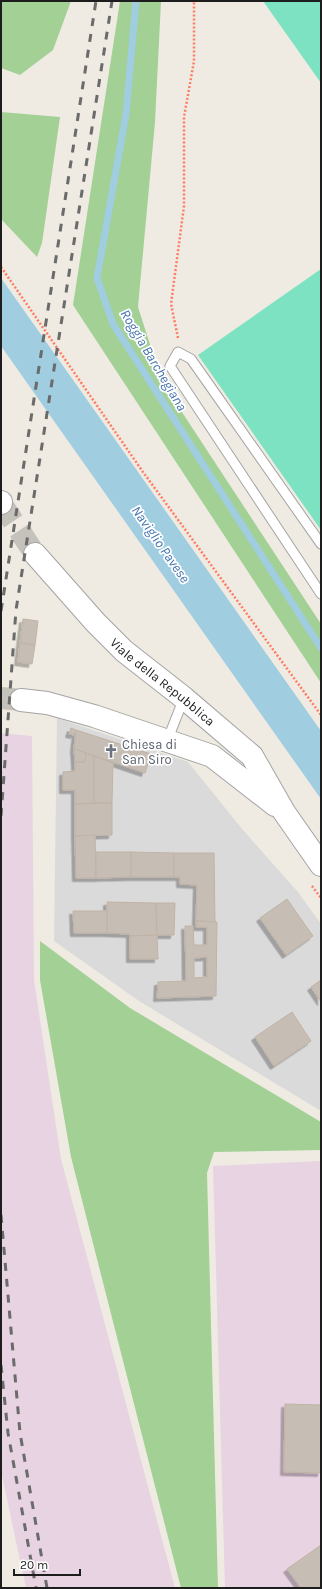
<svg xmlns="http://www.w3.org/2000/svg" width="322" height="1589" viewBox="0 0 322 1589" font-family="Karla,sans-serif">
<style>
.residential{fill:#dbdada}
.industrial{fill:#e8d3e3}
.forest{fill:#a2d095}
.pitch{fill:#7ce2c1}
.water{fill:#a0cddf}
.lines{fill:none;stroke-linecap:round;stroke-linejoin:round}
.stream{stroke:#a0cddf;stroke-width:7}
.building{fill:#c6beb5;stroke:#c1b2a4;fill-rule:evenodd;filter:url(#shadow)}
.tertiary-tunnel{stroke:#c5c2bb;stroke-width:22;stroke-dasharray:22 11;stroke-linecap:butt}
.service-casing{stroke:#a4a4a4;stroke-width:11}
.tertiary-casing{stroke:#a4a4a4;stroke-width:24}
.path{stroke:#ff7c63;stroke-width:2.5;stroke-dasharray:2 2;stroke-linecap:butt}
.service{stroke:#fff;stroke-width:9}
.tertiary{stroke:#fff;stroke-width:22}
.rail{stroke:#6b6b6b;stroke-width:3;stroke-dasharray:8 8;stroke-linecap:butt}
.labels{text-anchor:middle;stroke-width:3.5;stroke-linejoin:round;paint-order:stroke}
.street-label{font-size:13px;fill:#1d1d1d;stroke:#fff}
.worship-label{font-size:13px;fill:#5b616d;stroke:#fff;text-anchor:start}
.water-label{font-size:14px;font-style:italic;fill:#4574b0;stroke:#fff}
</style>
<defs>
<filter id="shadow"><feDropShadow dx="-3.5" dy="3.5" stdDeviation="0" flood-color="#0004"/></filter>
</defs>
<rect width="100%" height="100%" fill="#efebe2"/>
<path class="residential" d="M 57,718 L 188,762 L 243,830 L 298,892 L 321,924 L 321,1111 L 139,1001 L 54,941 Z"/>
<g class="industrial">
<path d="M 1,733 L 32,736 L 34,980 L 61,1159 L 175,1588 L 26,1588 L 1,1471 Z"/>
<path d="M 321,1161 L 321,1588 L 225,1588 L 213,1166 Z"/>
</g>
<g class="forest">
<path d="M 1,1 L 71,1 L 53,50 L 20,75 L 1,68 Z"/>
<path d="M 120,1 L 161,1 L 155,122 L 138,307 L 154,357 L 172,397 L 321,624 L 321,683 L 73,305 Z"/>
<path d="M 1,112 L 60,117 L 42,243 L 37,257 L 1,219 Z"/>
<path d="M 40,941 L 130,1008 L 321,1122 L 321,1150 L 214,1152 L 207,1173 L 218,1588 L 181,1588 L 71,1157 L 40,980 Z"/>
</g>
<g class="pitch">
<path d="M 263,1 L 321,1 L 321,83 Z"/>
<path d="M 321,269 L 321,530 L 198,355 Z"/>
</g>
<path class="water" d="M 1,278 L 321,731 L 321,799 L 1,346 Z"/>
<g class="lines">
<path class="stream" d="M 136,1 L 126,114 L 97,278 L 113,324 L 321,648"/>
</g>
<g class="building">
<path d="M 23,619 L 38,621 L 35,645 L 20,643 Z"/>
<path d="M 20,643 L 35,645 L 32,664 L 18,662 Z"/>
<path d="M 71,728 L 76,730 L 74,735 L 69,734 Z"/>
<path d="M 76,730 L 151,754 L 145,773 L 74,749 Z"/>
<path d="M 74,749 L 86,753 L 85,762 L 75,762 Z"/>
<path d="M 86,753 L 94,756 L 94,803 L 75,804 L 75,790 L 63,790 L 63,772 L 75,771 L 75,762 L 85,762 Z"/>
<path d="M 94,756 L 113,763 L 112,803 L 94,803 Z"/>
<path d="M 112,803 L 112,835 L 75,836 L 75,804 Z"/>
<path d="M 95,835 L 96,878 L 76,878 L 75,836 Z"/>
<path d="M 96,852 L 131,852 L 131,877 L 96,878 Z"/>
<path d="M 131,852 L 174,853 L 174,877 L 131,877 Z"/>
<path d="M 174,853 L 214,853 L 215,922 L 196,921 L 197,885 L 180,884 L 180,877 L 174,877 Z"/>
<path d="M 287,899 L 313,936 L 286,955 L 260,918 Z"/>
<path d="M 107,902 L 156,903 L 157,935 L 130,936 L 130,934 L 107,933 Z"/>
<path d="M 156,903 L 175,903 L 174,935 L 157,935 Z"/>
<path d="M 73,911 L 107,911 L 107,933 L 74,933 Z"/>
<path d="M 196,921 L 217,922 L 216,996 L 157,998 L 158,982 L 186,981 L 185,926 L 193,926 L 194,945 L 207,945 L 207,927 L 196,927 ZM 207,957 L 207,977 L 194,978 L 194,958 Z"/>
<path d="M 157,935 L 158,959 L 130,959 L 130,936 Z"/>
<path d="M 321,980 L 321,1002 L 311,987 Z"/>
<path d="M 292,1012 L 311,1041 L 274,1066 L 255,1037 Z"/>
<path d="M 285,1404 L 321,1405 L 321,1473 L 284,1472 Z"/>
<path d="M 321,1545 L 321,1588 L 301,1588 L 287,1569 Z"/>
</g>
<g class="lines">
<g class="tertiary-tunnel">
<path d="M 1,503 L 35,554"/>
<path d="M 1,698 L 21,700"/>
</g>
<defs>
<g id="service">
<path d="M 321,544 L 191,359 L 178,352 L 170,366 L 321,594"/>
<path d="M 167,741 L 184,698"/>
</g>
<g id="tertiary">
<path d="M 1,502 L 1,503"/>
<path id="s1" d="M 35,554 L 96,623 L 124,651 L 184,698 L 252,756 L 284,812 L 321,865"/>
<path d="M 21,700 L 47,703 L 94,716 L 212,756 L 275,805"/>
</g>
</defs>
<use href="#service" class="service-casing"/>
<use href="#tertiary" class="tertiary-casing"/>
<g class="path">
<path d="M 1,267 L 143,472 L 321,715"/>
<path d="M 178,338 L 171,304 L 184,206 L 184,117 L 194,61 L 194,1"/>
<path d="M 312,886 L 321,898"/>
</g>
<use href="#service" class="service"/>
<use href="#tertiary" class="tertiary"/>
<g class="rail">
<path d="M 1,611 L 96,1"/>
<path d="M 1,816 L 16,610 L 112,1"/>
<path d="M 1,1215 L 20,1433 L 47,1588"/>
<path d="M 1,1365 L 8,1433 L 36,1588"/>
</g>
</g>
<defs>
<symbol id="church-bare" viewBox="-9 -9 18 18"><path d="M-1.2-6h2.4v3.5h3.3v2.4h-3.3V6h-2.4V-.1h-3.3v-2.4h3.3Z" fill="#6b7280" stroke="#fff" stroke-width="2.5" paint-order="stroke"/></symbol>
</defs>
<g fill-rule="evenodd">
<use href="#church-bare" x="101" y="741" width="20" height="20"/>
</g>
<g class="labels">
<g class="street-label">
<text dy="5" stroke="none"><textPath href="#s1" startOffset="181">Viale della Repubblica</textPath></text>
</g>
<g class="worship-label">
<text x="122" y="749">Chiesa di<tspan x="122" dy="15">San Siro</tspan></text>
</g>
<g class="water-label">
<text transform="translate(154 360) rotate(59)" y="5">Roggia Barchegiana</text>
<text transform="translate(161 544) rotate(55)" y="5">Naviglio Pavese</text>
</g>
</g>
<rect width="322" height="1589" fill="none" stroke="#1d1d1d" stroke-width="4"/>
<path d="M14 1569v6h66v-6" fill="none" stroke="#1d1d1d" stroke-width="2"/>
<text x="20" y="1569" font-size="12" fill="#1d1d1d" stroke="#ffffff" stroke-width="3" paint-order="stroke">20 m</text>
</svg>
